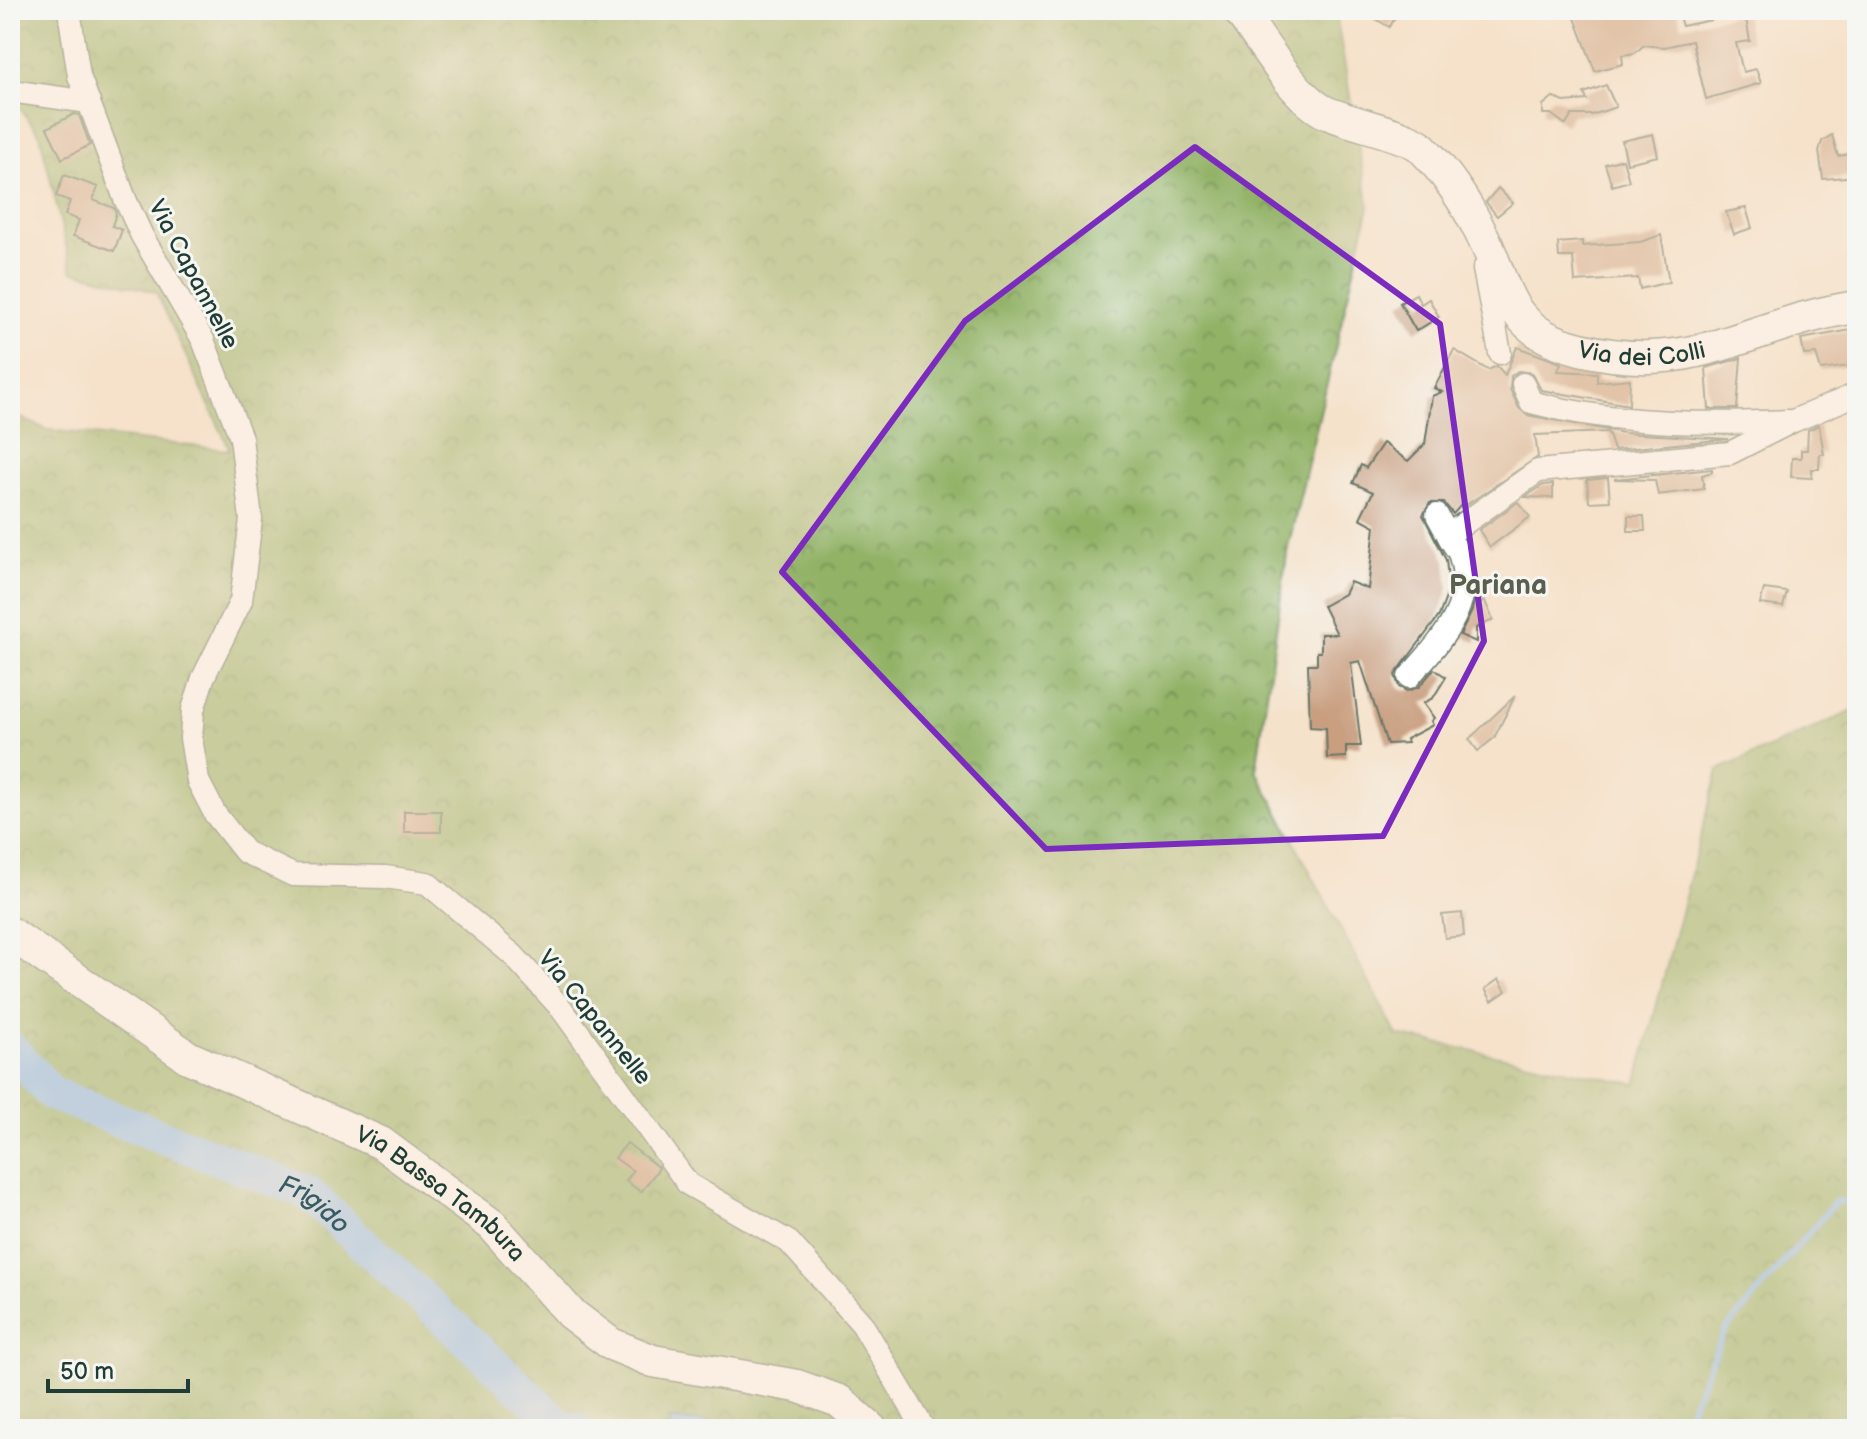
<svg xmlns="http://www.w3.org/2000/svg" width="1867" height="1439" viewBox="0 0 1867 1439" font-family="'Balsamiq Sans',sans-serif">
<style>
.forest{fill:url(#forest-crowns);stroke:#58784d;stroke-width:2}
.water{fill:url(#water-ripples);stroke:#527c94;stroke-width:2}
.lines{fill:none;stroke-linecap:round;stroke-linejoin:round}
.stream{stroke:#84bbf4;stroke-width:6}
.river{stroke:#84bbf4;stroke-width:34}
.building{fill:#c99f80}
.street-casing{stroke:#6a7769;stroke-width:25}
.secondary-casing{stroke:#6a7769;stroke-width:35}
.street{stroke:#fff;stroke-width:22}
.secondary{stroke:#fff;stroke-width:32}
.marked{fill:none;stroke:#7b2cbf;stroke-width:6;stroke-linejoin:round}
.labels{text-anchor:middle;stroke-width:6;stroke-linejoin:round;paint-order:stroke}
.street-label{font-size:24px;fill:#1f3d34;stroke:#f6f6f2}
.water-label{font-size:26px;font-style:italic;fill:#385c64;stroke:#f6f6f2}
.quarter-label{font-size:28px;font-weight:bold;fill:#5a5f4f;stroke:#f6f6f2}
</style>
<defs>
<pattern id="forest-crowns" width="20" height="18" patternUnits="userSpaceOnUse" patternTransform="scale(2)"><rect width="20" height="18" fill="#92b266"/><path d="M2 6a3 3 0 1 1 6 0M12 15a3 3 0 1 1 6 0" fill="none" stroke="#779255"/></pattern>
<pattern id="water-ripples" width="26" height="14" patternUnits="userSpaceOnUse" patternTransform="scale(2)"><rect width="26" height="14" fill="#84bbf4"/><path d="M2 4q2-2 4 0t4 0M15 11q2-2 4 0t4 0" fill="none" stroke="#6b99c6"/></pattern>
</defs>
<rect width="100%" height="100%" fill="#f6f6f2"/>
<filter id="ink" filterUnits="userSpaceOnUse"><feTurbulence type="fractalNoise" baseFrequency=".0125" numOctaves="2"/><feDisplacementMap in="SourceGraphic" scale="16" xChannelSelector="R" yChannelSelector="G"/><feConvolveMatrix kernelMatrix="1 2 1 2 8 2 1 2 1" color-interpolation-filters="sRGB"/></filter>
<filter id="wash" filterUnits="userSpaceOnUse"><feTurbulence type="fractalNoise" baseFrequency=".006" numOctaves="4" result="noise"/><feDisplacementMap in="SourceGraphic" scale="32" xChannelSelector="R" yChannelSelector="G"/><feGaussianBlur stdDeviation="1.8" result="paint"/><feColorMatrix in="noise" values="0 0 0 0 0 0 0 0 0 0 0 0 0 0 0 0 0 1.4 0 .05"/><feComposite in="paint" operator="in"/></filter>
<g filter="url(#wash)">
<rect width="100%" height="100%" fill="#f5e2cb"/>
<path class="forest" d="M 10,10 L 1339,10 L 1337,20 L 1369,207 L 1288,547 L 1256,770 L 1397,1035 L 1636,1084 L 1718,770 L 1857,709 L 1857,1429 L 10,1429 L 10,413 L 48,430 L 230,450 L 156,292 L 72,271 L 40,135 L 10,95 Z"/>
<path class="water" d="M 669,1420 L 731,1423 L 742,1429 L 671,1429 Z"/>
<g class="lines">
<path class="stream" d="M 1681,1429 L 1725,1331 L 1835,1202 L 1857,1199"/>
<path class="river" id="s1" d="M 10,1048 L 52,1094 L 308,1193 L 561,1426 L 575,1429"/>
</g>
<g id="blocks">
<g class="building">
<path d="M 1361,10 L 1400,10 L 1389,27 Z"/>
<path d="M 1572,10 L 1677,10 L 1682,26 L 1745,13 L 1750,41 L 1736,43 L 1743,72 L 1756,69 L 1761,83 L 1706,99 L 1692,41 L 1664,47 L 1644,45 L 1635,53 L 1622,55 L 1623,64 L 1595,71 Z"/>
<path d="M 1606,85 L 1616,107 L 1592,115 L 1572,115 L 1566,125 L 1551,114 L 1543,114 L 1543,105 L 1553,97 L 1564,102 L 1587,100 L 1584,93 Z"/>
<path d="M 74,114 L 79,115 L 90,145 L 62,159 L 47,128 Z"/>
<path d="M 1653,134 L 1658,156 L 1627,163 L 1622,141 Z"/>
<path d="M 1832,135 L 1838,156 L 1857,153 L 1857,176 L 1823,179 L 1819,151 L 1822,141 Z"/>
<path d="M 1623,159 L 1629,181 L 1612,186 L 1605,164 Z"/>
<path d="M 64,175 L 98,187 L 93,200 L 114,208 L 116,213 L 112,226 L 122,230 L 114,251 L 73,236 L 79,220 L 65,215 L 70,201 L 56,196 Z"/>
<path d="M 1498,188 L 1513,203 L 1497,216 L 1486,202 Z"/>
<path d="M 1746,208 L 1752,228 L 1734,234 L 1726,212 Z"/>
<path d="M 1661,235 L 1669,282 L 1640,289 L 1638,278 L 1575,282 L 1573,257 L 1559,257 L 1558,243 L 1582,241 L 1582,246 L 1640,242 Z"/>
<path d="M 1416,294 L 1421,304 L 1429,299 L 1439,317 L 1416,331 L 1400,303 Z"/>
<path d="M 1857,329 L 1857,365 L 1821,370 L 1816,354 L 1804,355 L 1801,339 Z"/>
<path d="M 1517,347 L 1561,363 L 1558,371 L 1597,373 L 1597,382 L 1630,379 L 1629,405 L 1541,390 L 1532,373 L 1518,371 L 1511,376 L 1510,389 L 1519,408 L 1527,415 L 1624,433 L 1728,439 L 1614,450 L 1608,432 L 1535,435 L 1538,457 L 1463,507 L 1462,504 L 1453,514 L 1444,503 L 1430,503 L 1423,515 L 1446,560 L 1449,589 L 1439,616 L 1395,675 L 1399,687 L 1407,691 L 1419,687 L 1434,669 L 1446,677 L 1433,698 L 1423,703 L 1434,718 L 1431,721 L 1433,725 L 1406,739 L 1407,743 L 1387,744 L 1360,661 L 1351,663 L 1361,746 L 1346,746 L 1346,757 L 1327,758 L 1326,728 L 1310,727 L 1308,664 L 1317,664 L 1317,652 L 1321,652 L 1321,634 L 1337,634 L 1323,606 L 1344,594 L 1350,582 L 1368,589 L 1375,526 L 1360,518 L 1373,492 L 1353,483 L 1361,465 L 1366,468 L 1383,443 L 1408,461 L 1425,444 L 1432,396 L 1442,392 L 1434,388 L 1454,350 L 1488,370 L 1497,366 L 1505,375 Z"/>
<path d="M 1741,358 L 1737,409 L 1709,409 L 1706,368 Z"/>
<path d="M 1819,425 L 1824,454 L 1820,454 L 1819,469 L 1812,469 L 1812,478 L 1791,477 L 1792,458 L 1801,458 L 1801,450 L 1807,450 L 1808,430 Z"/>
<path d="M 1712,469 L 1712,472 L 1702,475 L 1704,489 L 1658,495 L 1655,480 L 1614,479 Z"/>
<path d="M 1608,478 L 1610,501 L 1589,502 L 1587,480 Z"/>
<path d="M 1553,484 L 1553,498 L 1525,497 L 1543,485 Z"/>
<path d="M 1518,502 L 1530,517 L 1490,547 L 1479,530 Z"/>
<path d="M 1628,516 L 1644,516 L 1645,531 L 1628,531 Z"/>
<path d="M 1477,582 L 1482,603 L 1485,601 L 1493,620 L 1476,628 L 1476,642 L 1460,635 L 1472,611 Z"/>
<path d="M 1764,589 L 1787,592 L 1783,607 L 1760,604 Z"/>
<path d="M 1515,696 L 1494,738 L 1478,751 L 1469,739 Z"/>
<rect x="404" y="811" width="37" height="21"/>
<path d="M 1462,913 L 1464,936 L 1445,938 L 1442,915 Z"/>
<path d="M 1499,979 L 1506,991 L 1492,1001 L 1485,989 Z"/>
<path d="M 627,1143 L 659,1168 L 641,1192 L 626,1181 L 633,1171 L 615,1158 Z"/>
</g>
</g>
</g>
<g filter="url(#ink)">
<use href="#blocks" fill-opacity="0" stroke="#6a7769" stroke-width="2"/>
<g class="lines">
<defs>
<g id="street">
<path d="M 69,10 L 79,76 L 125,199 L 142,236 L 203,340 L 241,438 L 251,519 L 241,601 L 203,678 L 193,710 L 191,738 L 198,781 L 215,814 L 245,852 L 293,875 L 385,877 L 427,883 L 513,955 L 561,1008 L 688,1184 L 789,1242 L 862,1324 L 924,1429"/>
<path d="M 10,91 L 89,102"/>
<path d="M 1484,269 L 1500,353"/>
<path d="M 1523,384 L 1531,402 C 1613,424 1703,425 1788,421"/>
<path d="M 1437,515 L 1448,535"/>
<path d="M 1409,677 C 1439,642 1476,607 1460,556 C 1458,549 1451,543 1448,535 L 1538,471 L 1730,453 L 1793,421 L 1857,394"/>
</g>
<g id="secondary">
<path id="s2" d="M 1239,10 C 1260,38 1294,97 1325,112 C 1346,122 1408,135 1421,147 C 1446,172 1468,206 1483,237 C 1495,260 1501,288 1515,309 C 1532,333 1553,342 1580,349 C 1697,378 1749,322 1857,307"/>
<path id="s3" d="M 10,933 L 188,1057 L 381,1143 L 492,1225 L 570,1313 L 611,1344 L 653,1361 L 797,1386 L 839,1401 L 871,1429"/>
</g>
</defs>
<use href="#street" class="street-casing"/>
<use href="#secondary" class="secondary-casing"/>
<use href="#street" class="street"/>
<use href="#secondary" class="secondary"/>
</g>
</g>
<path d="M0 0H1867V1439H0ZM 1195,147 L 1440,324 L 1484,641 L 1383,836 L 1046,849 L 782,572 L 965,321 Z" fill="#f5e2cb" fill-opacity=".55" fill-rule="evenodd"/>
<path class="marked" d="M 1195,147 L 1440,324 L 1484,641 L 1383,836 L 1046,849 L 782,572 L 965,321 Z"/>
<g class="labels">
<g class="street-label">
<text transform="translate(194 274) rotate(62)" y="8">Via Capannelle</text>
<text dy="8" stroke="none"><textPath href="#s2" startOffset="566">Via dei Colli</textPath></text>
<text transform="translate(595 1017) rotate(51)" y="8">Via Capannelle</text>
<text dy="8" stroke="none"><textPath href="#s3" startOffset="506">Via Bassa Tambura</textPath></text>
</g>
<g class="water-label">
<text dy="9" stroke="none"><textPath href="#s1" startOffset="348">Frigido</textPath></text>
</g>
<g class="quarter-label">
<text x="1498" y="594">Pariana</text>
</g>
</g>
<rect width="1867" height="1439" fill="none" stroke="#f6f6f2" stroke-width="40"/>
<path d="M48 1379v12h140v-12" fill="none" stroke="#1f3d34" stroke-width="4"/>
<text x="60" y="1379" font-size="24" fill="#1f3d34" stroke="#f6f6f2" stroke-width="6" paint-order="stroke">50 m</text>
</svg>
